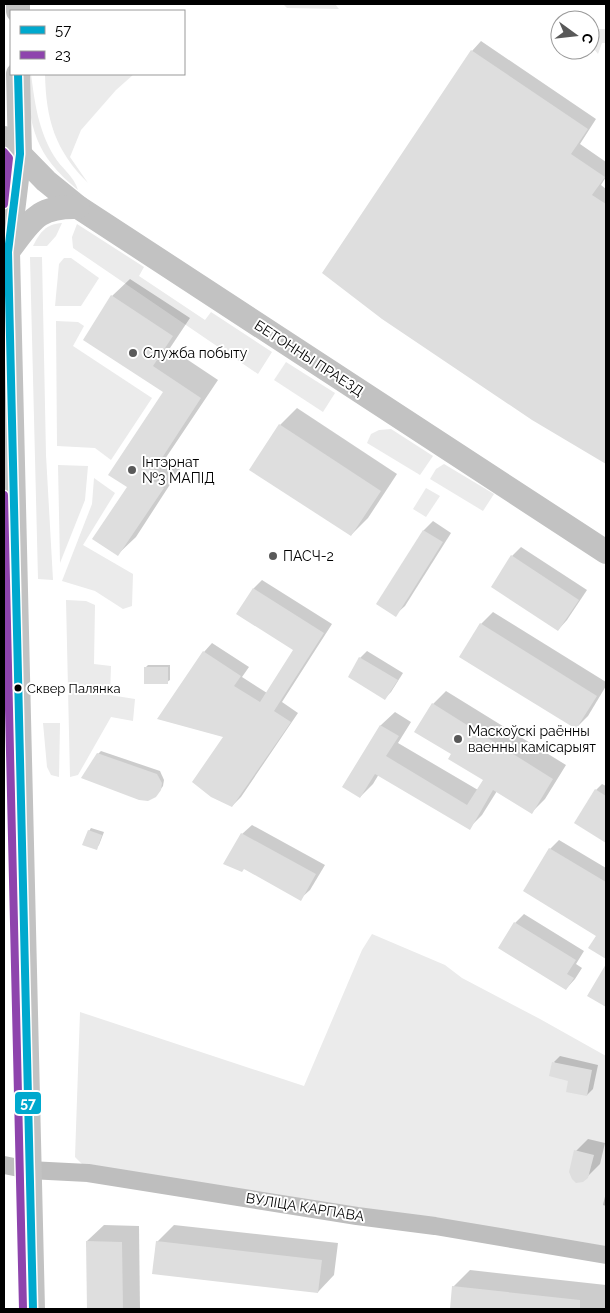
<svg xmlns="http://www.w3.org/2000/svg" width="610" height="1313" viewBox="0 0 610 1313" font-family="Raleway,sans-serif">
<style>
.green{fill:#ebebeb}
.shadow{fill:#0003}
.building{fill:#dedede}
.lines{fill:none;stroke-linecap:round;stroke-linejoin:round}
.street{stroke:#bebebe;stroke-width:18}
.secondary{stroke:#c2c2c2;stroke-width:24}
.bus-1-casing{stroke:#fff;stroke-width:11}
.bus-2-casing{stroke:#fff;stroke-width:11}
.bus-1{stroke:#00a9ce;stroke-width:8}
.bus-2{stroke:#8e44ad;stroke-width:8}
.poi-dot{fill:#595959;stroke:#fff;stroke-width:2}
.bus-dot{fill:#000;stroke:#fff;stroke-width:2}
.labels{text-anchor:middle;stroke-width:4;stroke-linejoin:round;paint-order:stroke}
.bus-label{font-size:13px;fill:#000;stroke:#fff;text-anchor:start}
.poi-label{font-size:14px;fill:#000;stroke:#fff;text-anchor:start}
.street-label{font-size:14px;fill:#000;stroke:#fff}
.line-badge{stroke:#fff;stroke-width:2}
.badge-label{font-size:14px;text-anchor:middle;font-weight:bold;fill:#fff}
</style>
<rect width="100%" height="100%" fill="#fff"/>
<g class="green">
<path d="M 283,4 L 335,4 L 339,9 L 287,8 Z"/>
<path d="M 590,29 L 606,29 L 606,43 L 602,43 L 598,54 L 590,44 Z"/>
<path d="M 26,74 L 31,74 C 35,104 38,129 54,156 C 61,168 74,176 78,190 C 34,154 30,128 26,74 Z"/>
<path d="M 45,74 L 134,74 L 116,90 L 81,130 L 70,157 L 88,183 C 55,150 46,120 45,74 Z"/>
<path d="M 62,223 L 56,236 L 47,246 L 33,246 C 40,232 46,224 62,223 Z"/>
<path d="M 77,224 L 144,267 L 139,276 L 205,320 L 211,312 L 272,352 L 258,374 L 73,248 L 72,237 Z"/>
<path d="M 30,257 L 42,257 L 46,455 L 53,580 L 38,579 Z"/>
<path d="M 64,258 L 71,258 L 99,278 L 81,306 L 55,306 L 59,264 Z"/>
<path d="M 56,321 L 78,322 L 84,326 L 73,346 L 152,398 L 111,460 L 95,448 L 57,446 Z"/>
<path d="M 286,362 L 335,393 L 323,412 L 274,380 Z"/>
<path d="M 391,429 L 433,456 L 420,475 L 367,443 L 371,434 L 379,430 Z"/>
<path d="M 444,464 L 494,494 L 483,511 L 430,479 L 436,469 Z"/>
<path d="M 58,465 L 88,466 L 85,500 L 60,563 Z"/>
<path d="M 94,478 L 115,493 L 83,545 L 133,574 L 132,606 L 123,609 L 95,591 L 62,581 L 92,504 Z"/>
<path d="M 426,488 L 440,496 L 426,517 L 413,509 Z"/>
<path d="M 66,600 L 86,601 L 95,605 L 94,664 L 111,666 L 110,695 L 135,699 L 133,721 L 111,717 L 78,775 L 70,777 Z"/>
<path d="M 60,723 L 59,777 L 51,775 L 47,767 L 43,723 Z"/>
<path d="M 372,934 L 445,965 L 462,978 L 540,1019 L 606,1056 L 606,1248 L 84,1166 L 75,1157 L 80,1012 L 304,1086 L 362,950 Z"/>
</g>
<g class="shadow">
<path d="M 481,41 L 596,119 L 580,144 L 606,162 L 606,177 L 601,185 L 606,189 L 606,463 L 533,419 L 472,51 Z"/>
<path d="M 130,279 L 190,318 L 170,348 L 218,380 L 165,459 L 180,469 L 136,537 L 118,554 L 128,487 L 165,392 L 112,296 Z"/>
<path d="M 297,408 L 397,474 L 368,518 L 351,535 L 280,425 Z"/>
<path d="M 433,521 L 451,533 L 405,606 L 395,615 L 377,604 L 424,530 Z"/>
<path d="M 521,547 L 587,590 L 567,620 L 558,630 L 512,556 Z"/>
<path d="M 262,580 L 332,624 L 282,702 L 298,713 L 241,797 L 232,806 L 225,736 L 204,652 L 212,643 L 249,667 L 242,677 L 267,693 L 295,650 L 238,614 L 254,588 Z"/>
<path d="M 493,612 L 606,682 L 606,686 L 588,716 L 576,728 L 481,624 Z"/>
<path d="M 367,651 L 403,673 L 391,692 L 385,698 L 349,676 L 360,658 Z"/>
<path d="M 148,665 L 170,665 L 170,680 L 167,682 L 145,668 Z"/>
<path d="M 446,691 L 566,765 L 545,799 L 532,812 L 497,791 L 482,815 L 469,828 L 379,774 L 373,784 L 360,797 L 344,787 L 381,725 L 395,712 L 411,722 L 398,743 L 478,790 L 484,779 L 453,754 L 433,704 Z"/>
<path d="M 101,751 L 160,771 L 164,780 L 163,786 L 158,793 L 98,754 Z"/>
<path d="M 602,784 L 606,786 L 606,842 L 576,823 L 596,790 Z"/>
<path d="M 252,825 L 325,865 L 310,890 L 300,899 L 242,834 Z"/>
<path d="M 91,828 L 104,832 L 99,845 L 96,848 L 89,831 Z"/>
<path d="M 559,840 L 606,868 L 606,957 L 590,947 L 597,935 L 550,849 Z"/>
<path d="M 524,914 L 584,951 L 576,964 L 582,968 L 575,979 L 566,989 L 515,923 Z"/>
<path d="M 560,1056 L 598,1065 L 593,1089 L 587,1095 L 554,1062 Z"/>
<path d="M 588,1139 L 605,1143 L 600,1164 L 583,1181 L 576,1151 Z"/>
<path d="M 606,1192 L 606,1206 L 603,1205 Z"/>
<path d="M 104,1225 L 139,1226 L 140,1309 L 88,1309 L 87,1241 Z"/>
<path d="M 174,1225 L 338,1243 L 334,1275 L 318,1292 L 157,1242 Z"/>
<path d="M 470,1270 L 606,1285 L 606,1309 L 451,1309 L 453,1287 Z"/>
</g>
<g class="building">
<path d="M 471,50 L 588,129 L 571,154 L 605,177 L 592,195 L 606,204 L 606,464 L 532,420 L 382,319 L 322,273 Z"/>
<path d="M 111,295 L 173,336 L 153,366 L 201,398 L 149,478 L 164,488 L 118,556 L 92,539 L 127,487 L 108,475 L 163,392 L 83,340 Z"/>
<path d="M 279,424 L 381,491 L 351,536 L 249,470 Z"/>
<path d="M 423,530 L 443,542 L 396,617 L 376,604 Z"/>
<path d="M 511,555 L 579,600 L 558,631 L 491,587 Z"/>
<path d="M 253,588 L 324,633 L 274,711 L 291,722 L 232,807 L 211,797 L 192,782 L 223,737 L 157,719 L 203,651 L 241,676 L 234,686 L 260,702 L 293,650 L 236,614 Z"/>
<path d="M 480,623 L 597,696 L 576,729 L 459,657 Z"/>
<path d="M 359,657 L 398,680 L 385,700 L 348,677 Z"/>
<rect x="144" y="667" width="24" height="17"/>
<path d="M 432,703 L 553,779 L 532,814 L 493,790 L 470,830 L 375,774 L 360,798 L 342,787 L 380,725 L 399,736 L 386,756 L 467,805 L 483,780 L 448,759 L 451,754 L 414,732 Z"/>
<path d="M 97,753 L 157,774 L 162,783 L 161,790 L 156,797 L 148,801 L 139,800 L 81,778 Z"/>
<path d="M 595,789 L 606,796 L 606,843 L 574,823 Z"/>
<path d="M 88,830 L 102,835 L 97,850 L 82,845 Z"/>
<path d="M 241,833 L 316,874 L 301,901 L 244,869 L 242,872 L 223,864 Z"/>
<path d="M 549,848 L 606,882 L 606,959 L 588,948 L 596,936 L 523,891 Z"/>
<path d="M 514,922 L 576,960 L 567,974 L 574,978 L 566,990 L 498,948 Z"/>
<path d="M 606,964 L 606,1007 L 587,996 Z"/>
<path d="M 552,1062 L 592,1070 L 587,1096 L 566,1092 L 568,1081 L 549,1076 Z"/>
<path d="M 574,1150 L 594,1155 L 588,1178 L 583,1182 L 576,1183 L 572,1179 L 569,1172 Z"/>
<path d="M 86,1241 L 122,1242 L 123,1309 L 87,1309 Z"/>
<path d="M 156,1241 L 322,1260 L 318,1293 L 152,1274 Z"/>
<path d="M 452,1286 L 580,1300 L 580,1309 L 450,1309 Z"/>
</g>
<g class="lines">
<path class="street" d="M 4,1165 L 29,1170 L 88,1173 L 357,1216 L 435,1226 L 606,1255"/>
<g class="secondary">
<path d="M 18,4 L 18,11"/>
<path d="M 4,138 L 46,181 L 78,207 L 606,552"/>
<path d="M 4,200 L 8,252 L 33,1309"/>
<path d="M 12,220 L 20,154 L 18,74"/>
<path d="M 9,250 C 32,220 37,206 78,207"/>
</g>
<defs>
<path id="bus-1" d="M 18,74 L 20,154 L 8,252 L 33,1309"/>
<g id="bus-2">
<path d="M 4,152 L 9,158 L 4,204"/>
<path d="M 4,495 L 23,1309"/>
</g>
</defs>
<use href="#bus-1" class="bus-1-casing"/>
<use href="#bus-2" class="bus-2-casing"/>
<use href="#bus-1" class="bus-1"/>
<use href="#bus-2" class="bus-2"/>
</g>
<g class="poi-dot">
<circle cx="133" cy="353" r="5"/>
<circle cx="132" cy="470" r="5"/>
<circle cx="273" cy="556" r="5"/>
<circle cx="458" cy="739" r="5"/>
</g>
<circle class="bus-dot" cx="18" cy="688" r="4.5"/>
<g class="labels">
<g class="bus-label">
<text x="27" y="693">Сквер Палянка</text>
</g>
<g class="poi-label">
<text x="143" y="358">Служба побыту</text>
<text x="142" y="467">Інтэрнат<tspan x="142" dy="16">№3 МАПІД</tspan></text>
<text x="283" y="561">ПАСЧ-2</text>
<text x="468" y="736">Маскоўскі раённы<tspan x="468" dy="16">ваенны камісарыят</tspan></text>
</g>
<g class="street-label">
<text transform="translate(309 358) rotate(33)" y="5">БЕТОННЫ ПРАЕЗД</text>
<text transform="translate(305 1207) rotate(9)" y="5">ВУЛІЦА КАРПАВА</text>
</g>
</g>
<rect class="line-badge" x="14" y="1091" width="28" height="24" rx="5" fill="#00a9ce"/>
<g class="badge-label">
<text x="28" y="1108">57</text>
</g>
<rect width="610" height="1313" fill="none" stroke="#000000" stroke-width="10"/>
<rect x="10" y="10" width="175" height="65" fill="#ffffff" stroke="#999999"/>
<rect x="20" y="26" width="25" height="8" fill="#00a9ce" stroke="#999999"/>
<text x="55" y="35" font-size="15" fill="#000000">57</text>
<rect x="20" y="51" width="25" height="8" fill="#8e44ad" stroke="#999999"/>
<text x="55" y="60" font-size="15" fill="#000000">23</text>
<g transform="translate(575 35) rotate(105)"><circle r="24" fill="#ffffff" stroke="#999999"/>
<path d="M0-4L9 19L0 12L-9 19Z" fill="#595959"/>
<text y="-8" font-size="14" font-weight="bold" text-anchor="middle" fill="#000000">С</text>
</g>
</svg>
